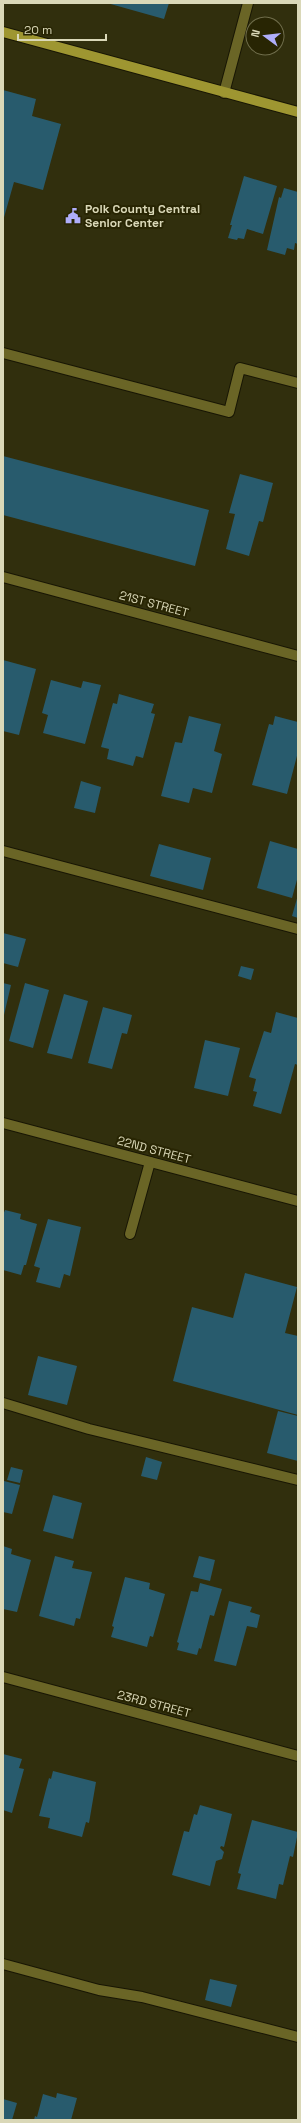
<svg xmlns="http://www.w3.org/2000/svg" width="301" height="2123" viewBox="0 0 301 2123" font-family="'Space Grotesk',sans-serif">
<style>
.building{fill:#285b6d}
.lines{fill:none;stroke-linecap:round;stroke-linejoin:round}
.minor-casing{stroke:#181604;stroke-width:12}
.major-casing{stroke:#181604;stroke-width:12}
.minor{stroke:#6a6526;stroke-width:10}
.major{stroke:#9e9631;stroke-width:10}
.labels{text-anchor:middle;stroke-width:4;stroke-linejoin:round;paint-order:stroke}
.poi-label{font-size:12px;font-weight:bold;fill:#dad8b8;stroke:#282503;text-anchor:start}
.street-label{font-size:12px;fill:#dad8b8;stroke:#282503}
</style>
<rect width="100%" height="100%" fill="#312f0d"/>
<g class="building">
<path d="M 107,3 L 169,3 L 164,19 Z"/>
<path d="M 3,90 L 36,99 L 32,116 L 61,124 L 43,190 L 14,182 L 3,221 Z"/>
<path d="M 244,176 L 277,186 L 263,234 L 247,229 L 244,239 L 238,238 L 237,240 L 228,238 L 232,225 L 230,225 Z"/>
<path d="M 284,188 L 298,192 L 298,244 L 295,243 L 294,250 L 287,248 L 285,255 L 267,250 L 279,197 L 281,198 Z"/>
<path d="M 3,456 L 209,510 L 195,566 L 3,515 Z"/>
<path d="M 240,474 L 273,483 L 263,522 L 259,521 L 249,556 L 226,549 L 235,514 L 229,513 Z"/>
<path d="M 3,660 L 36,669 L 19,735 L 3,731 Z"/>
<path d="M 51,680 L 81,688 L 83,681 L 101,685 L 85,744 L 43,733 L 48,715 L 42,713 Z"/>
<path d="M 119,694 L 154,704 L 151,713 L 155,714 L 143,758 L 136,756 L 133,766 L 107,759 L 109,749 L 101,747 L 113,703 L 117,704 Z"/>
<path d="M 189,716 L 221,724 L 214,751 L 222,754 L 212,793 L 193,788 L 189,803 L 161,796 L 175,742 L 182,743 Z"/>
<path d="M 275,716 L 298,722 L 298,752 L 287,794 L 252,785 L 269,724 L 273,725 Z"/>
<path d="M 81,781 L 101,787 L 95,813 L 74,808 Z"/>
<path d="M 270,841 L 298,849 L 298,876 L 292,898 L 257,888 Z"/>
<path d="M 159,844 L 211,858 L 203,890 L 150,876 Z"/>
<path d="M 298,895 L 298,918 L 292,916 Z"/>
<path d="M 3,933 L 26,939 L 18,967 L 3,963 Z"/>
<path d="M 241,966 L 254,969 L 251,980 L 238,976 Z"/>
<path d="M 3,983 L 11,985 L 4,1015 L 3,1015 Z"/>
<path d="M 25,983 L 49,990 L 33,1048 L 9,1041 Z"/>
<path d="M 64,994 L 88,1001 L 72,1059 L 47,1053 Z"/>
<path d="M 103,1007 L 132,1015 L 127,1034 L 122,1033 L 112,1069 L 88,1063 Z"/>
<path d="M 276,1012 L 298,1018 L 298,1065 L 295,1064 L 281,1114 L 253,1106 L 257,1092 L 253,1091 L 256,1079 L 249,1077 L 264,1031 L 271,1033 Z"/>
<path d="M 205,1040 L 240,1048 L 228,1096 L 194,1088 Z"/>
<path d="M 5,1210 L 21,1214 L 20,1219 L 37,1224 L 26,1265 L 24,1265 L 21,1275 L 3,1270 L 3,1215 Z"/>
<path d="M 48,1219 L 81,1227 L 70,1276 L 64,1274 L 60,1288 L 36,1282 L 40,1268 L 34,1266 Z"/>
<path d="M 245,1273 L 297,1287 L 285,1333 L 298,1336 L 298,1415 L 173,1381 L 192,1307 L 233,1318 Z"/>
<path d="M 38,1356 L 77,1366 L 67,1405 L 28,1395 Z"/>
<path d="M 278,1411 L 298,1416 L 298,1461 L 267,1453 Z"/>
<path d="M 146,1457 L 162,1462 L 157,1480 L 141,1476 Z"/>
<path d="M 11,1467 L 23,1470 L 20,1483 L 7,1480 Z"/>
<path d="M 4,1481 L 20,1485 L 12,1514 L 3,1512 Z"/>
<path d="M 53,1495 L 82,1503 L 73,1539 L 43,1531 Z"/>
<path d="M 3,1546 L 12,1549 L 11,1554 L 31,1560 L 17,1612 L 3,1609 Z"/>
<path d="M 55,1556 L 74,1561 L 72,1568 L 92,1572 L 80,1619 L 76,1618 L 74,1626 L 39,1616 Z"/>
<path d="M 199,1556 L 215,1560 L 210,1581 L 193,1577 Z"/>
<path d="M 125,1577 L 150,1583 L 149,1589 L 165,1594 L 153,1637 L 150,1636 L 147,1647 L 111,1637 L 114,1627 L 112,1626 Z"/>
<path d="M 200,1583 L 222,1589 L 214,1616 L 210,1615 L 201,1649 L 199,1648 L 197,1655 L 177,1650 L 179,1643 L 177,1642 L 191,1591 L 198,1592 Z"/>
<path d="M 229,1601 L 252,1607 L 250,1612 L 260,1615 L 257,1628 L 247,1626 L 236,1666 L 214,1661 Z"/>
<path d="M 3,1754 L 22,1759 L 19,1768 L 24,1769 L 12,1813 L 3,1810 Z"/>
<path d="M 53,1771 L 96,1782 L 89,1823 L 86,1822 L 82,1837 L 48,1828 L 50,1818 L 39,1816 L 49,1778 L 51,1779 Z"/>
<path d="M 200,1805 L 232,1814 L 224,1847 L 221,1846 L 220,1848 L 224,1852 L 222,1859 L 216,1861 L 210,1886 L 172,1875 L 184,1831 L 189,1832 L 194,1814 L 197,1815 Z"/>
<path d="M 252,1820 L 298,1832 L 293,1857 L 290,1856 L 283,1885 L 279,1884 L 276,1899 L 237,1889 L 241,1874 L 238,1873 Z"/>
<path d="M 210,1979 L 237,1985 L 231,2007 L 205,2000 Z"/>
<path d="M 57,2093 L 77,2098 L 71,2120 L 34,2120 L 35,2116 L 37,2117 L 43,2094 L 56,2098 Z"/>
<path d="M 3,2099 L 17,2103 L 12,2120 L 3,2120 Z"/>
</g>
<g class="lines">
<defs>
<g id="minor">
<path d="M 224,93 L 248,3"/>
<path d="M 3,353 L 229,412 L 240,368 L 298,383"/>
<path d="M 3,577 L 298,656"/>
<path d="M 3,851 L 298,929"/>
<path d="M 3,1123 L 298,1201"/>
<path d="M 130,1234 L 150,1162"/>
<path d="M 3,1403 L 89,1429 L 298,1480"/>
<path d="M 3,1677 L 298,1756"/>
<path d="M 3,1964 L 99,1990 L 142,1997 L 298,2037"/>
</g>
<path id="major" d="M 3,32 L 298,112"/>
</defs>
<use href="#minor" class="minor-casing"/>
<use href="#major" class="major-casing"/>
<use href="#minor" class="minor"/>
<use href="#major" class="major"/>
</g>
<defs>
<symbol id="civic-bare" viewBox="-9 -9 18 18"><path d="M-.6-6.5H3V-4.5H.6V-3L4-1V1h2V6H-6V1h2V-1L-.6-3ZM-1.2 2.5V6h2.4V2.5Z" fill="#afaefa" stroke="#282503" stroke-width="2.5" paint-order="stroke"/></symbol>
</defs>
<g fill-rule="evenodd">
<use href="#civic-bare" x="62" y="205" width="22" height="22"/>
</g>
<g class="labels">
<g class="poi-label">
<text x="85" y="213">Polk County Central<tspan x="85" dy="14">Senior Center</tspan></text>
</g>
<g class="street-label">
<text transform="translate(154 604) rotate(15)" y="4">21ST STREET</text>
<text transform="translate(154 1150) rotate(15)" y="4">22ND STREET</text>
<text transform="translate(154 1704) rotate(15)" y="4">23RD STREET</text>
</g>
</g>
<rect width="301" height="2123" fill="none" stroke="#dad8b8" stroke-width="8"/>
<g transform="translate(265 36) rotate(285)"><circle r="19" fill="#282503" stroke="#6f6d4b"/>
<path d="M0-3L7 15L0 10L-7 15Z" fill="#afaefa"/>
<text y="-6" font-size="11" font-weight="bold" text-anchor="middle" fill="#dad8b8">N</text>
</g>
<path d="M18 34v6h88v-6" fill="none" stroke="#dad8b8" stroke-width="2"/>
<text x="24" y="34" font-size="12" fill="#dad8b8" stroke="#282503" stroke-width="3" paint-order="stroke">20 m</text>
</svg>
